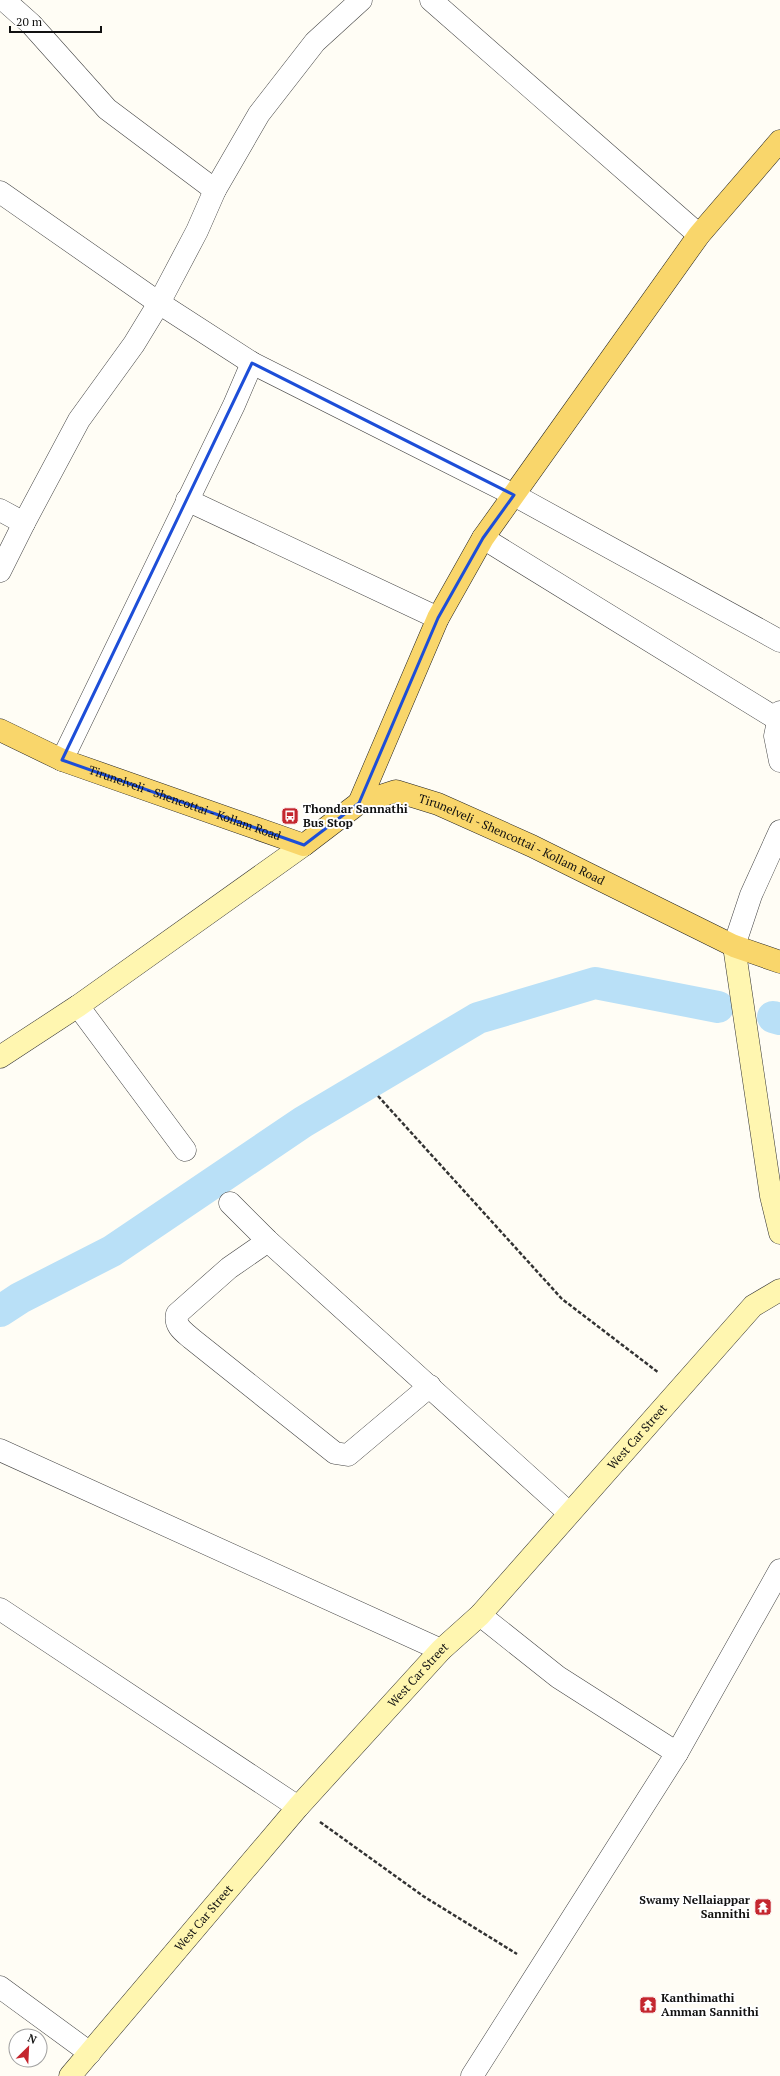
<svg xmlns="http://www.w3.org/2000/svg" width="780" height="2076" viewBox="0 0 780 2076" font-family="'PT Serif',serif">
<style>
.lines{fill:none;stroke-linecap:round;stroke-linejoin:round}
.canal{stroke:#b9e0f7;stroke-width:32}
.street-casing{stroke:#444;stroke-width:23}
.secondary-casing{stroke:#333;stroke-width:23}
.primary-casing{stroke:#222;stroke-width:23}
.path{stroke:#333;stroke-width:2.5;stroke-dasharray:4 2;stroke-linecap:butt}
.street{stroke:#fff;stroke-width:22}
.secondary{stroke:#fff6b0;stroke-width:22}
.primary{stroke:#f9d66b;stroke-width:22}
.marked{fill:none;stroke:#1d4ed8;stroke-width:3;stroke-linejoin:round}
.labels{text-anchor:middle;stroke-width:4;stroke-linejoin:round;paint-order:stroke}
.street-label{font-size:12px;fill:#111;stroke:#fff}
.poi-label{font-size:12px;font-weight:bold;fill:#111;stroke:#fff;text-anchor:start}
</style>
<rect width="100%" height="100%" fill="#fffdf5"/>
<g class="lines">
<g class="canal">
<path d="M 773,1017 L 780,1019"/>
<path d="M 0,1311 L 20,1298 L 112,1251 L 303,1122 L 478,1018 L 595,983 L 718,1007"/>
</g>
<defs>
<g id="street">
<path d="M 4,0 L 31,24 L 107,109 L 215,190"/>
<path d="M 431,0 L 699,235"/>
<path d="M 0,192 L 159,303 L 252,363 L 514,495 L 780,641"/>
<path d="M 187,500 L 438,618"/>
<path d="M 0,510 L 24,523"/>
<path d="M 483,538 L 777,719"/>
<path d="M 0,571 L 24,523 L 79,420 L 134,344 L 159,303 L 197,231 L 215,190 L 259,114 L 315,42 L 361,0"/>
<path d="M 780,712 L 775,736 L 780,761"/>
<path d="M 62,760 L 234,405 L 252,363"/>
<path d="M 734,946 L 751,895 L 780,831"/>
<path d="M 78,1006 L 185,1150"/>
<path d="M 230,1203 L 268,1241 L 569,1513"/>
<path d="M 268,1241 L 229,1268 L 177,1314 C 174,1326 184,1332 192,1339 L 335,1453 L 348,1455 L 430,1386"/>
<path d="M 0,1450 L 441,1650"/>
<path d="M 0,1609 L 298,1807"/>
<path d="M 677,1753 L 780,1570"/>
<path d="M 0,1987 L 90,2053"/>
<path d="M 472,2076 L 677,1753 L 558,1677 L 480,1615"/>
</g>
<g id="secondary">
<path d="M 734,946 L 771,1196 L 780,1233"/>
<path d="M 0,1057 L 78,1006 L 304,845"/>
<path id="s1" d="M 70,2076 L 298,1807 L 441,1650 L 480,1615 L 753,1306 L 780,1290"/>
</g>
<g id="primary">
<path id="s2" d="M 0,730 L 62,760 L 304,845 L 359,803 L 396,791 L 438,804 L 532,846 L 734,946 L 780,962"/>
<path d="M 359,803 L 438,618 L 483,538 L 699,235 L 780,141"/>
</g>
</defs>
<use href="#street" class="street-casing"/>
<use href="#secondary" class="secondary-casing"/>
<use href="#primary" class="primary-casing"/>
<g class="path">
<path d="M 378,1096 L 562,1299 L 659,1373"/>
<path d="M 320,1822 L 423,1896 L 517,1954"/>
</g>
<use href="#street" class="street"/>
<use href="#secondary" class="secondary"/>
<use href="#primary" class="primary"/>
</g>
<path class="marked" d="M 252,363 L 514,495 L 483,538 L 438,618 L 359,803 L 304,845 L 62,760 Z"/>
<defs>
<symbol id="bus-square" viewBox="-11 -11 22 22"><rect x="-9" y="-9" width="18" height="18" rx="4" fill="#c4262e" stroke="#fff"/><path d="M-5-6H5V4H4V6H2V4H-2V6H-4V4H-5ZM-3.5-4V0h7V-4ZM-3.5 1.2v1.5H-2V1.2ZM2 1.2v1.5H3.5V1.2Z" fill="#fff"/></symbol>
<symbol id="temple-square" viewBox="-11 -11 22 22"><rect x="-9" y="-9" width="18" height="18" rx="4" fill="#c4262e" stroke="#fff"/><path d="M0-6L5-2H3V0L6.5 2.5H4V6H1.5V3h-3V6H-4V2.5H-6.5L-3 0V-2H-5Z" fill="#fff"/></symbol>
</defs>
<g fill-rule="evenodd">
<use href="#bus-square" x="280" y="806" width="20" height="20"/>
<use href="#temple-square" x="753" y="1897" width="20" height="20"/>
<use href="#temple-square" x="638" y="1995" width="20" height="20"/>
</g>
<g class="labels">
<g class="street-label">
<text dy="4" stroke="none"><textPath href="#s2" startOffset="199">Tirunelveli - Shencottai - Kollam Road</textPath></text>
<text dy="4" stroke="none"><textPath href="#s2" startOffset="559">Tirunelveli - Shencottai - Kollam Road</textPath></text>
<text dy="4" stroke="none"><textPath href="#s1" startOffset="855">West Car Street</textPath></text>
<text dy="4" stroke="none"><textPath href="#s1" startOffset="531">West Car Street</textPath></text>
<text dy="4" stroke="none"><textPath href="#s1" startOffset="207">West Car Street</textPath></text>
</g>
<g class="poi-label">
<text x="303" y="813">Thondar Sannathi<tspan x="303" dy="14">Bus Stop</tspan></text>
<text x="750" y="1904" text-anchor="end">Swamy Nellaiappar<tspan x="750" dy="14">Sannithi</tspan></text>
<text x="661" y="2002">Kanthimathi<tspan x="661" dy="14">Amman Sannithi</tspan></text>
</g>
</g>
<g transform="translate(28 2048) rotate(24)"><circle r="19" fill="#ffffff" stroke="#a0a0a0"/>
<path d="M0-3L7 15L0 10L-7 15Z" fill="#c4262e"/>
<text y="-6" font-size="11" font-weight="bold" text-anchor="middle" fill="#111111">N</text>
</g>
<path d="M10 26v6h91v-6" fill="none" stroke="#111111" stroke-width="2"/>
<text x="16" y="26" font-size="12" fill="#111111" stroke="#ffffff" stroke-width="3" paint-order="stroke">20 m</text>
</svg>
